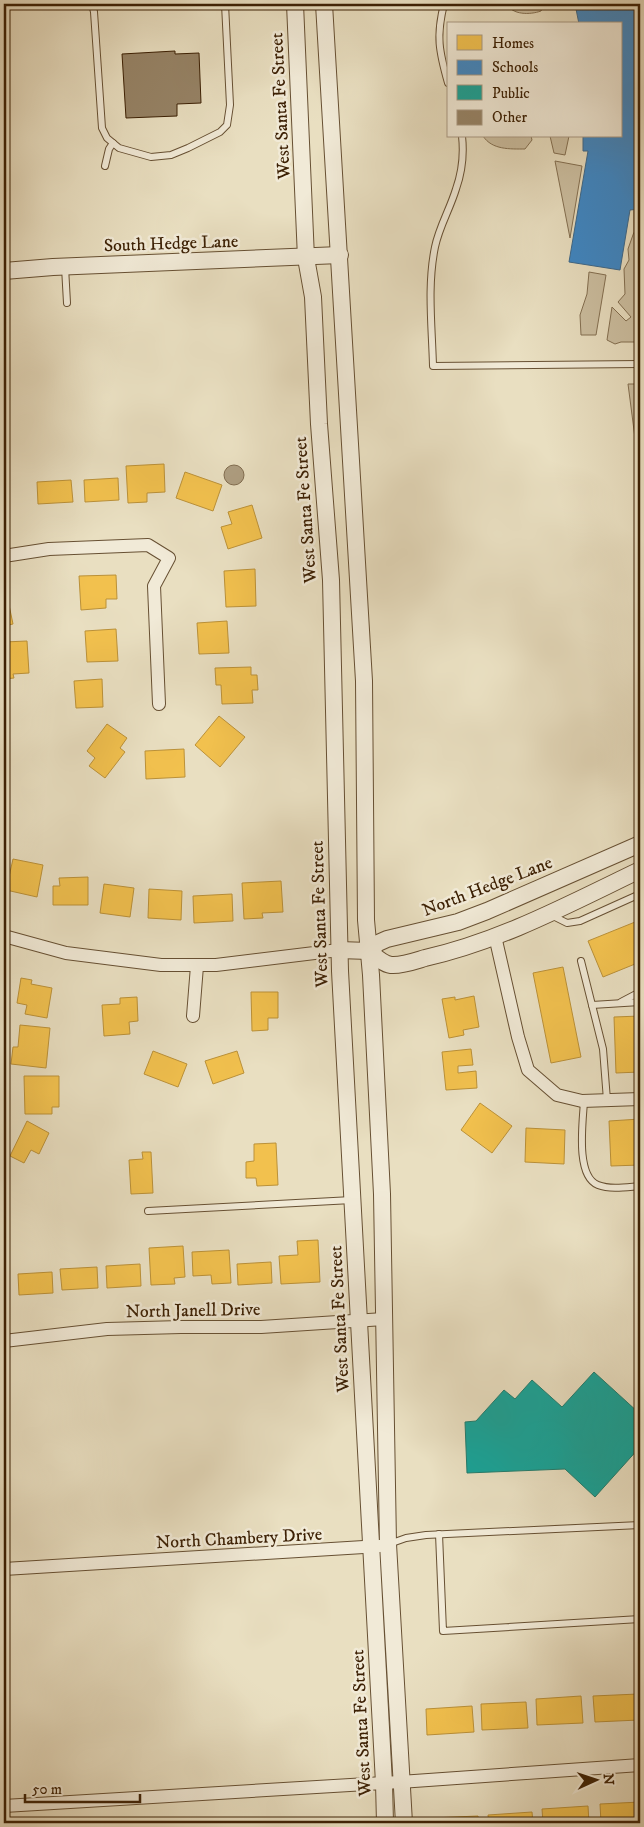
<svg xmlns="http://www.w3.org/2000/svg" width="644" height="1827" viewBox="0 0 644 1827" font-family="'IM FELL DW Pica',serif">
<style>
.green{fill:#ccbfa1;stroke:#847052}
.water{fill:#ae9e81;stroke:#806c4f}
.homes{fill:#f2c14e;stroke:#bb9138}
.schools{fill:#3f88c5;stroke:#3e698b}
.public{fill:#17a398;stroke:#227c6c}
.building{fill:#968366;stroke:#3c2004}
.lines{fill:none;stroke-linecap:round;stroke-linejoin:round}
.service-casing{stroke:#675033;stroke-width:8}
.minor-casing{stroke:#675033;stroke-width:14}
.tertiary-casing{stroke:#675033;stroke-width:18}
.service{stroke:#f1ead7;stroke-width:6}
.minor{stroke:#f1ead7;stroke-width:12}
.tertiary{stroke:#f1ead7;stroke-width:16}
.labels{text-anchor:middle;stroke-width:5;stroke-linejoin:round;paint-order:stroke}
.street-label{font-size:18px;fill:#3c2004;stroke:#f1ead7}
</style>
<rect width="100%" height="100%" fill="#e9dfc1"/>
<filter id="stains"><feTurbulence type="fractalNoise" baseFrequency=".004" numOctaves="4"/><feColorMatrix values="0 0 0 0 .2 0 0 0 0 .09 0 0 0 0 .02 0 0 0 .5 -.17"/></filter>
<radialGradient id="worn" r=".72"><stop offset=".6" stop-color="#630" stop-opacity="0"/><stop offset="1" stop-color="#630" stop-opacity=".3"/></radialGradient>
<g class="green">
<path d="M 507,4 L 544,4 L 541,11 C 530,15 512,15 507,4 Z"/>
<path d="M 483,136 L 531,136 L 532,140 L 525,149 C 510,149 492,150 483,136 Z"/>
<path d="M 550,136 L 569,136 L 565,155 L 554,153 Z"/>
<path d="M 555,161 L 582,166 L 570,238 Z"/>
<path d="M 640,209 L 640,342 L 621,342 L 615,344 L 607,340 L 612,307 L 626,321 L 631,317 L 618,302 L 625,294 L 624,269 L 629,260 L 628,249 L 634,232 L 634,210 Z"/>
<path d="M 589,272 L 606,275 L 596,335 L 581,335 L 580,315 L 587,294 Z"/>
<path d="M 628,384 L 640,384 L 640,460 L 635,438 Z"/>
</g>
<circle class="water" cx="234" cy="475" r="10"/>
<g class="homes">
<path d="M 164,464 L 165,492 L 147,493 L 147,502 L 128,503 L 126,466 Z"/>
<path d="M 185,472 L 222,485 L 213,511 L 176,498 Z"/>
<path d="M 118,478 L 119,500 L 85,502 L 84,480 Z"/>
<path d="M 71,480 L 73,502 L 38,504 L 37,482 Z"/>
<path d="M 252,505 L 262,538 L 228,549 L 221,527 L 232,524 L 228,512 Z"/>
<path d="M 255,569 L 256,606 L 226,607 L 224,571 Z"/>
<path d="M 116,575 L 117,599 L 106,599 L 106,608 L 81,610 L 79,576 Z"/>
<path d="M 5,586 L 13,624 L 4,626 L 4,587 Z"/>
<path d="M 227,621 L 229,653 L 199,654 L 197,623 Z"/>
<path d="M 116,629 L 118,661 L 87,662 L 85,631 Z"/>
<path d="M 27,641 L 29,673 L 13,674 L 14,678 L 4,679 L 4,642 Z"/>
<path d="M 251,667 L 251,675 L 257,675 L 258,690 L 252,690 L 253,703 L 222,704 L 221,685 L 216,685 L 215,668 Z"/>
<path d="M 102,679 L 103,707 L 76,708 L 74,681 Z"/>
<path d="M 219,716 L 245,737 L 220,767 L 195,745 Z"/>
<path d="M 107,724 L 127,738 L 120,748 L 125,752 L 105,778 L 89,766 L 95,758 L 87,751 Z"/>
<path d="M 184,749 L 185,777 L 146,779 L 145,751 Z"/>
<path d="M 13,859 L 43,865 L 37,897 L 6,890 Z"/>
<path d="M 88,877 L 88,905 L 53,905 L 53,886 L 60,886 L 59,878 Z"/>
<path d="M 281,881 L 283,912 L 262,913 L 263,918 L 244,919 L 242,883 Z"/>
<path d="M 104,884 L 134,888 L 130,917 L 100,913 Z"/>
<path d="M 149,889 L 182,891 L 181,920 L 148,918 Z"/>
<path d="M 232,894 L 233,921 L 194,923 L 193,896 Z"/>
<path d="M 640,920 L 640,962 L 603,977 L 588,941 Z"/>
<path d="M 563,967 L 581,1057 L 551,1063 L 533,973 Z"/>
<path d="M 21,978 L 32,980 L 31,984 L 52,988 L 47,1018 L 25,1014 L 27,1005 L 17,1003 Z"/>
<path d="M 251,992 L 278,992 L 278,1018 L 268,1018 L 268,1030 L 252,1031 Z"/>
<path d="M 474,996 L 479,1027 L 463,1030 L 464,1035 L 449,1038 L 442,999 L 455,997 L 455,1000 Z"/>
<path d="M 137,997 L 138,1021 L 129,1022 L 130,1034 L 104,1036 L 102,1005 L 120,1004 L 120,998 Z"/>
<path d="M 640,1016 L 640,1072 L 616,1073 L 614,1017 Z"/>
<path d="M 20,1025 L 50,1028 L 46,1068 L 11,1064 L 13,1047 L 18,1047 Z"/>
<path d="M 471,1049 L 473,1065 L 458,1066 L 458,1073 L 476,1071 L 477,1088 L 446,1090 L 442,1052 Z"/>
<path d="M 153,1051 L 187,1064 L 178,1087 L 144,1074 Z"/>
<path d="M 237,1051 L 244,1073 L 213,1084 L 205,1061 Z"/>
<path d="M 24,1076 L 59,1076 L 59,1107 L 52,1107 L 52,1114 L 25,1114 Z"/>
<path d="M 480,1103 L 512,1126 L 492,1153 L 461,1130 Z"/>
<path d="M 640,1119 L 640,1165 L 611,1166 L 609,1121 Z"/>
<path d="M 27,1121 L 49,1133 L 39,1154 L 31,1150 L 24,1163 L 10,1156 Z"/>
<path d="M 526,1128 L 565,1130 L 564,1164 L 525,1162 Z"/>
<path d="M 276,1143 L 278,1185 L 257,1186 L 256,1178 L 246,1178 L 246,1162 L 254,1161 L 254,1144 Z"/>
<path d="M 142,1152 L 151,1152 L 153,1193 L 131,1194 L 129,1160 L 143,1159 Z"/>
<path d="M 318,1240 L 320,1282 L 281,1284 L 279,1256 L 298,1255 L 297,1241 Z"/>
<path d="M 183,1246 L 185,1277 L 174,1278 L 175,1284 L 151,1285 L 149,1248 Z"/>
<path d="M 229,1250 L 231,1283 L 212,1284 L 211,1275 L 193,1276 L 192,1252 Z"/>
<path d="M 271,1262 L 272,1283 L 238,1285 L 237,1264 Z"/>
<path d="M 140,1264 L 141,1286 L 107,1288 L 106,1266 Z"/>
<path d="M 97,1267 L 98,1288 L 62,1290 L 60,1269 Z"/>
<path d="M 52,1272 L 53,1293 L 19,1295 L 18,1274 Z"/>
<path d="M 4,1276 L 7,1276 L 9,1298 L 4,1299 Z"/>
<path d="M 638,1694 L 639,1720 L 595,1722 L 593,1696 Z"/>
<path d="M 581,1696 L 583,1723 L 537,1725 L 536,1699 Z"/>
<path d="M 526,1702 L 528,1728 L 482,1730 L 481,1704 Z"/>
<path d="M 472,1706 L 474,1732 L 427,1735 L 426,1709 Z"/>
<path d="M 640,1802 L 640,1823 L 601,1823 L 600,1804 Z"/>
<path d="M 588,1806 L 589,1823 L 543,1823 L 542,1809 Z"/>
<path d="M 532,1812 L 533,1823 L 489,1823 L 488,1815 Z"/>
<path d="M 478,1816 L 479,1823 L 432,1823 L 432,1818 Z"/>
</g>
<path class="schools" d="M 575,4 L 640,4 L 640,209 L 630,210 L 620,270 L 569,262 L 588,151 L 583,151 L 583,136 L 620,136 L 620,24 L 579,24 Z"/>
<path class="public" d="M 594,1372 L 639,1413 L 640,1411 L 640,1447 L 595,1497 L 565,1469 L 467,1473 L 465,1422 L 476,1421 L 504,1390 L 515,1399 L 532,1380 L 562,1407 Z"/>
<path class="building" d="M 175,51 L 175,54 L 199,53 L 201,103 L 177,104 L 177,116 L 126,118 L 122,54 Z"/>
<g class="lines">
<defs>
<g id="service">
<path d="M 92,4 L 94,12 L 102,128 L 107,138 L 119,148 L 151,157 L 171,155 L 188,148 L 220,132 L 227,125 L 230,105 L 225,4"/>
<path d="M 444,4 C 436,36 439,51 448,83"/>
<path d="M 462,136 C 464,154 462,172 456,189 C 450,209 439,227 435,247 C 427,286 432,326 433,366 L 640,364"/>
<path d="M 105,166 L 109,149 L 113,143"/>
<path d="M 65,267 L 67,303"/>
<path d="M 551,915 L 567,923 L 580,921 L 640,894"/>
<path d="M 581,961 L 603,1049 L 607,1100"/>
<path d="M 621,1002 L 640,992"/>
<path d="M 592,1005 L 640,1002"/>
<path d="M 584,1101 C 583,1121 575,1176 598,1185 C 611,1190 627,1187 640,1186"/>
<path d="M 148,1211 L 352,1200"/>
<path d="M 439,1534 L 443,1631 L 640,1619"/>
<path d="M 389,1544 L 406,1538 L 426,1535 L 640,1525"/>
</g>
<g id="minor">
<path d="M 4,556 L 49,549 L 148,545 L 169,558 L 154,586 L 159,704"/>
<path d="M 4,936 L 66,953 L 161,965 L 216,965 L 339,950"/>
<path d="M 495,936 L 518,1037 L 528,1070 L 557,1095 L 582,1101 L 640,1099"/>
<path d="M 193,1016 L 197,966"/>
<path d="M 4,1341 L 107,1329 L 181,1327 L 261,1327 L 384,1319"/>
<path d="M 4,1569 L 380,1546"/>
<path d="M 4,1806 L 400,1782 L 640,1765"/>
</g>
<g id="tertiary">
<path d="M 295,4 L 306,258 L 313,297 L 319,424 L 331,580 L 340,971 L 384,1783 L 385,1823"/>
<path d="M 324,4 L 364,681 L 366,920 L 371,975 L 382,1194 L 388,1544 L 404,1823"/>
<path d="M 4,271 L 53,267 L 340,255"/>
<path d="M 339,950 L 369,951"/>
<path d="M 369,951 C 375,956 383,964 391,965 C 401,966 415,961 425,958 C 501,941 571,903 640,870"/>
<path d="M 369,951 L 378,943 L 387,939 L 458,922 L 487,911 L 640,844"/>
</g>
</defs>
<use href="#service" class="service-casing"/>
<use href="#minor" class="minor-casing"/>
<use href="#tertiary" class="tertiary-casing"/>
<use href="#service" class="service"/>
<use href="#minor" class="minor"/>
<use href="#tertiary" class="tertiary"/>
</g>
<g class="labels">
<g class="street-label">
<text transform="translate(280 106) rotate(-93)" y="6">West Santa Fe Street</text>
<text transform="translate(171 243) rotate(-2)" y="6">South Hedge Lane</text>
<text transform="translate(305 510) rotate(-94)" y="6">West Santa Fe Street</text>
<text transform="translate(487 886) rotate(-21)" y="6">North Hedge Lane</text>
<text transform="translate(319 914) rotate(-92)" y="6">West Santa Fe Street</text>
<text transform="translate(193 1310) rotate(-1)" y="6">North Janell Drive</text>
<text transform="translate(339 1319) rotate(-93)" y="6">West Santa Fe Street</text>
<text transform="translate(239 1538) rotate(-3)" y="6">North Chambery Drive</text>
<text transform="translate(361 1723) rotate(-93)" y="6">West Santa Fe Street</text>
</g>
</g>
<rect width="644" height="1827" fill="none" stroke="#e9dfc1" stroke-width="20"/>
<rect x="5" y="5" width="634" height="1817" fill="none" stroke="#3c2004" stroke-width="2.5"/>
<rect x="10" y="10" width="624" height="1807" fill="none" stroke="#3c2004"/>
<rect x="447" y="22" width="175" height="115" fill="#f1ead7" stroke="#a99983"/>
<rect x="457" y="35" width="25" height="15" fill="#f2c14e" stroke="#a99983"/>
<text x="492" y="48" font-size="15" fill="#3c2004">Homes</text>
<rect x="457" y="60" width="25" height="15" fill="#3f88c5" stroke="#a99983"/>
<text x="492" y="72" font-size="15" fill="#3c2004">Schools</text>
<rect x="457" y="85" width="25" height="15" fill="#17a398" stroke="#a99983"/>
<text x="492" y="98" font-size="15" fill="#3c2004">Public</text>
<rect x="457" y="110" width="25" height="15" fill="#968366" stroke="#a99983"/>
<text x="492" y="122" font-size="15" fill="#3c2004">Other</text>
<g transform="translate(596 1780) rotate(87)" stroke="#f1ead7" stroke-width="4" paint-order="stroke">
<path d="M0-4L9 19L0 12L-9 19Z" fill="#3c2004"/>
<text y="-8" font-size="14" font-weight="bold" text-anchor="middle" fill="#3c2004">N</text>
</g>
<path d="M25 1794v8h115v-8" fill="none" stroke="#3c2004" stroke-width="2.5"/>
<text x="32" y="1794" font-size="15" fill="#3c2004" stroke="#f1ead7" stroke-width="4" paint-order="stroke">50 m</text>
<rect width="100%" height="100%" filter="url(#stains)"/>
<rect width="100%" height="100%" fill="url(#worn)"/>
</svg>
